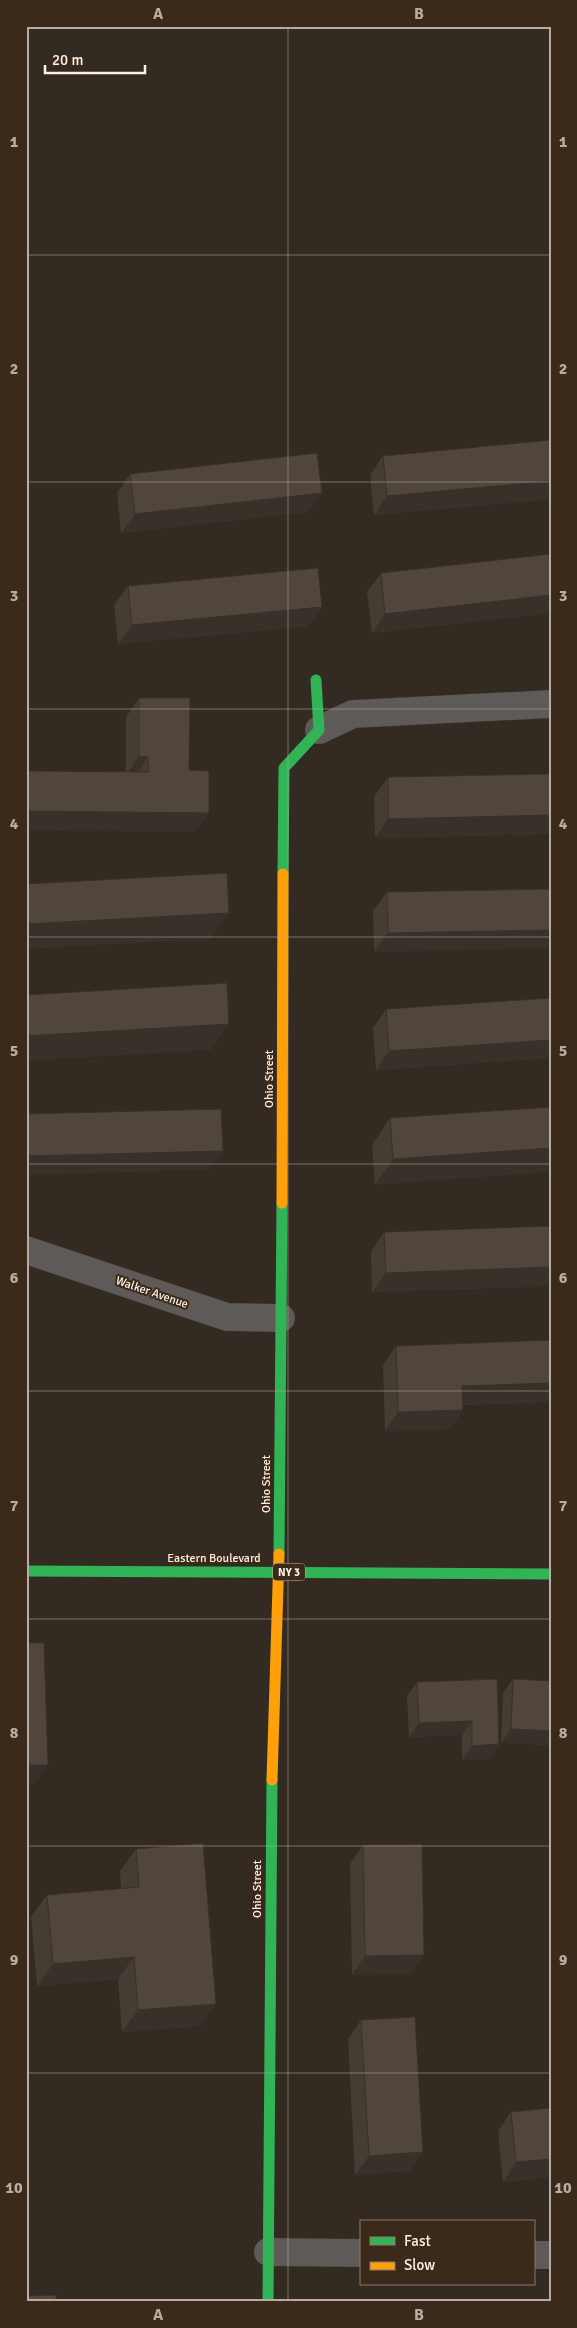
<svg xmlns="http://www.w3.org/2000/svg" width="577" height="2328" viewBox="0 0 577 2328" font-family="Signika,sans-serif">
<style>
.lines{fill:none;stroke-linecap:round;stroke-linejoin:round}
.street{stroke:#5e5a58;stroke-width:28}
.fast{stroke:#30b455;stroke-width:11}
.slow{stroke:#ff9f0a;stroke-width:11}
.wall{fill:#453c34}
.shaded-wall{fill:#38312a}
.building{fill:#50463c;stroke:#38312a}
.grid{fill:none;stroke:#b7aca3;stroke-width:1;stroke-opacity:0.55}
.labels{text-anchor:middle;stroke-width:4;stroke-linejoin:round;paint-order:stroke}
.shield{fill:#3b291a;stroke:#c4b6aa;stroke-width:1}
.shield-label{font-size:11px;font-weight:bold;fill:#fef2e8}
.street-label{font-size:12px;fill:#fef2e8;stroke:#3b291a}
.neatline{fill:none;stroke:#b7aca3;stroke-width:2}
.grid-label{font-size:16px;text-anchor:middle;font-weight:bold;fill:#b7aca3}
</style>
<rect width="100%" height="100%" fill="#332a22"/>
<g class="lines">
<g class="street">
<path d="M 319,730 L 353,714 L 551,704"/>
<path d="M 26,1250 L 227,1317 L 281,1318"/>
<path d="M 268,2252 L 361,2253"/>
<path d="M 533,2255 L 551,2255"/>
</g>
<g class="fast">
<path d="M 283,874 L 284,768 L 319,730 L 316,680"/>
<path d="M 279,1554 L 282,1203"/>
<path d="M 26,1571 L 551,1574"/>
<path d="M 268,2302 L 272,1780"/>
</g>
<g class="slow">
<path d="M 282,1203 L 283,874"/>
<path d="M 272,1780 L 279,1554"/>
</g>
</g>
<g class="wall">
<path d="M 551,440 L 551,499 L 374,515 L 370,475 L 383,456 Z"/>
<path d="M 130,474 L 322,493 L 308,512 L 121,533 L 117,493 Z"/>
<path d="M 551,554 L 551,613 L 372,633 L 367,592 L 381,573 Z"/>
<path d="M 128,586 L 322,607 L 309,626 L 118,644 L 114,605 Z"/>
<path d="M 139,698 L 189,770 L 195,832 L 26,830 L 26,771 L 126,772 L 126,717 Z"/>
<path d="M 551,774 L 551,834 L 375,838 L 374,797 L 388,777 Z"/>
<path d="M 551,889 L 374,952 L 373,911 L 387,892 Z"/>
<path d="M 551,998 L 551,1058 L 376,1070 L 373,1028 L 386,1009 Z"/>
<path d="M 551,1107 L 375,1185 L 372,1145 L 390,1118 Z"/>
<path d="M 551,1226 L 551,1286 L 372,1292 L 371,1251 L 384,1232 Z"/>
<path d="M 396,1346 L 551,1402 L 463,1405 L 463,1410 L 450,1429 L 385,1431 L 383,1365 Z"/>
<path d="M 497,1679 L 499,1744 L 489,1759 L 462,1760 L 462,1735 L 409,1737 L 407,1696 L 417,1682 Z"/>
<path d="M 513,1679 L 551,1681 L 551,1745 L 501,1743 L 503,1693 Z"/>
<path d="M 363,1845 L 411,1974 L 352,1975 L 350,1864 Z"/>
<path d="M 136,1849 L 216,2004 L 200,2026 L 122,2032 L 118,1979 L 37,1986 L 31,1917 L 47,1895 L 121,1889 L 120,1871 Z"/>
<path d="M 361,2020 L 410,2171 L 355,2175 L 348,2039 Z"/>
<path d="M 551,2108 L 551,2177 L 503,2182 L 498,2131 L 511,2112 Z"/>
</g>
<g class="shaded-wall">
<path d="M 551,481 L 551,499 L 374,515 L 387,496 Z"/>
<path d="M 322,493 L 308,512 L 121,533 L 135,514 Z"/>
<path d="M 551,595 L 551,613 L 372,633 L 385,614 Z"/>
<path d="M 322,607 L 309,626 L 118,644 L 132,625 Z"/>
<path d="M 139,756 L 148,757 L 135,776 L 126,775 Z"/>
<path d="M 26,811 L 209,813 L 195,832 L 26,830 Z"/>
<path d="M 551,815 L 551,834 L 375,838 L 388,819 Z"/>
<path d="M 229,913 L 211,939 L 26,949 L 26,924 Z"/>
<path d="M 551,930 L 551,948 L 374,952 L 388,933 Z"/>
<path d="M 229,1024 L 211,1050 L 26,1061 L 26,1036 Z"/>
<path d="M 551,1040 L 551,1058 L 376,1070 L 389,1051 Z"/>
<path d="M 551,1148 L 551,1172 L 375,1185 L 393,1159 Z"/>
<path d="M 223,1151 L 209,1170 L 26,1175 L 26,1156 Z"/>
<path d="M 551,1267 L 551,1286 L 372,1292 L 386,1273 Z"/>
<path d="M 551,1383 L 551,1402 L 449,1405 L 462,1386 Z"/>
<path d="M 463,1410 L 450,1429 L 385,1431 L 398,1412 Z"/>
<path d="M 472,1721 L 462,1735 L 409,1737 L 419,1723 Z"/>
<path d="M 511,1729 L 551,1731 L 551,1745 L 501,1743 Z"/>
<path d="M 499,1744 L 489,1759 L 462,1760 L 472,1746 Z"/>
<path d="M 26,1765 L 48,1765 L 35,1784 L 26,1784 Z"/>
<path d="M 424,1955 L 411,1974 L 352,1975 L 365,1956 Z"/>
<path d="M 134,1957 L 118,1979 L 37,1986 L 53,1964 Z"/>
<path d="M 216,2004 L 200,2026 L 122,2032 L 138,2010 Z"/>
<path d="M 423,2152 L 410,2171 L 355,2175 L 369,2156 Z"/>
<path d="M 551,2159 L 551,2177 L 503,2182 L 516,2162 Z"/>
</g>
<g class="building">
<path d="M 551,440 L 551,481 L 387,496 L 383,456 Z"/>
<path d="M 317,453 L 322,493 L 135,514 L 130,474 Z"/>
<path d="M 551,554 L 551,595 L 385,614 L 381,573 Z"/>
<path d="M 318,568 L 322,607 L 132,625 L 128,586 Z"/>
<path d="M 139,698 L 190,698 L 189,770 L 209,771 L 209,813 L 26,811 L 26,771 L 149,772 L 148,757 L 139,756 Z"/>
<path d="M 551,774 L 551,815 L 388,819 L 388,777 Z"/>
<path d="M 227,873 L 229,913 L 26,924 L 26,884 Z"/>
<path d="M 551,889 L 551,930 L 388,933 L 387,892 Z"/>
<path d="M 227,983 L 229,1024 L 26,1036 L 26,995 Z"/>
<path d="M 551,998 L 551,1040 L 389,1051 L 386,1009 Z"/>
<path d="M 551,1107 L 551,1148 L 393,1159 L 390,1118 Z"/>
<path d="M 221,1109 L 223,1151 L 26,1156 L 26,1114 Z"/>
<path d="M 551,1226 L 551,1267 L 386,1273 L 384,1232 Z"/>
<path d="M 551,1340 L 551,1383 L 462,1386 L 463,1410 L 398,1412 L 396,1346 Z"/>
<path d="M 26,1643 L 44,1643 L 48,1765 L 26,1765 Z"/>
<path d="M 497,1679 L 499,1744 L 472,1746 L 472,1721 L 419,1723 L 417,1682 Z"/>
<path d="M 513,1679 L 551,1681 L 551,1731 L 511,1729 Z"/>
<path d="M 203,1843 L 216,2004 L 138,2010 L 134,1957 L 53,1964 L 47,1895 L 139,1887 L 136,1849 Z"/>
<path d="M 422,1844 L 424,1955 L 365,1956 L 363,1845 Z"/>
<path d="M 415,2017 L 423,2152 L 369,2156 L 361,2020 Z"/>
<path d="M 551,2108 L 551,2159 L 516,2162 L 511,2112 Z"/>
<path d="M 56,2295 L 56,2302 L 26,2302 L 26,2296 Z"/>
</g>
<path class="grid" d="M 288,26 L 288,2302M 26,255 L 551,255M 26,482 L 551,482M 26,709 L 551,709M 26,937 L 551,937M 26,1164 L 551,1164M 26,1391 L 551,1391M 26,1619 L 551,1619M 26,1846 L 551,1846M 26,2073 L 551,2073"/>
<g class="labels">
<rect class="shield" x="273" y="1563.5" width="32" height="17" rx="4"/>
<g class="shield-label">
<text x="289" y="1576">NY 3</text>
</g>
<g class="street-label">
<text transform="translate(269 1079) rotate(-90)" y="4">Ohio Street</text>
<text transform="translate(152 1292) rotate(19)" y="4">Walker Avenue</text>
<text transform="translate(266 1484) rotate(-90)" y="4">Ohio Street</text>
<text x="214" y="1562">Eastern Boulevard</text>
<text transform="translate(257 1889) rotate(-90)" y="4">Ohio Street</text>
</g>
</g>
<rect width="577" height="2328" fill="none" stroke="#3b291a" stroke-width="55"/>
<rect x="360" y="2220" width="175" height="65" fill="#3b291a" stroke="#89796c"/>
<rect x="370" y="2237" width="25" height="8" fill="#30b455" stroke="#89796c"/>
<text x="404" y="2246" font-size="15" fill="#fef2e8">Fast</text>
<rect x="370" y="2262" width="25" height="8" fill="#ff9f0a" stroke="#89796c"/>
<text x="404" y="2270" font-size="15" fill="#fef2e8">Slow</text>
<path d="M45 65v8h100v-8" fill="none" stroke="#fef2e8" stroke-width="2.5"/>
<text x="52" y="65" font-size="15" fill="#fef2e8" stroke="#3b291a" stroke-width="4" paint-order="stroke">20 m</text>
<rect x="28" y="28" width="522" height="2272" class="neatline"/>
<g class="grid-label">
<text x="158" y="19">A</text>
<text x="419" y="19">B</text>
<text x="14" y="147">1</text>
<text x="563" y="147">1</text>
<text x="14" y="374">2</text>
<text x="563" y="374">2</text>
<text x="14" y="601">3</text>
<text x="563" y="601">3</text>
<text x="14" y="829">4</text>
<text x="563" y="829">4</text>
<text x="14" y="1056">5</text>
<text x="563" y="1056">5</text>
<text x="14" y="1283">6</text>
<text x="563" y="1283">6</text>
<text x="14" y="1511">7</text>
<text x="563" y="1511">7</text>
<text x="14" y="1738">8</text>
<text x="563" y="1738">8</text>
<text x="14" y="1965">9</text>
<text x="563" y="1965">9</text>
<text x="14" y="2193">10</text>
<text x="563" y="2193">10</text>
<text x="158" y="2320">A</text>
<text x="419" y="2320">B</text>
</g>
</svg>
